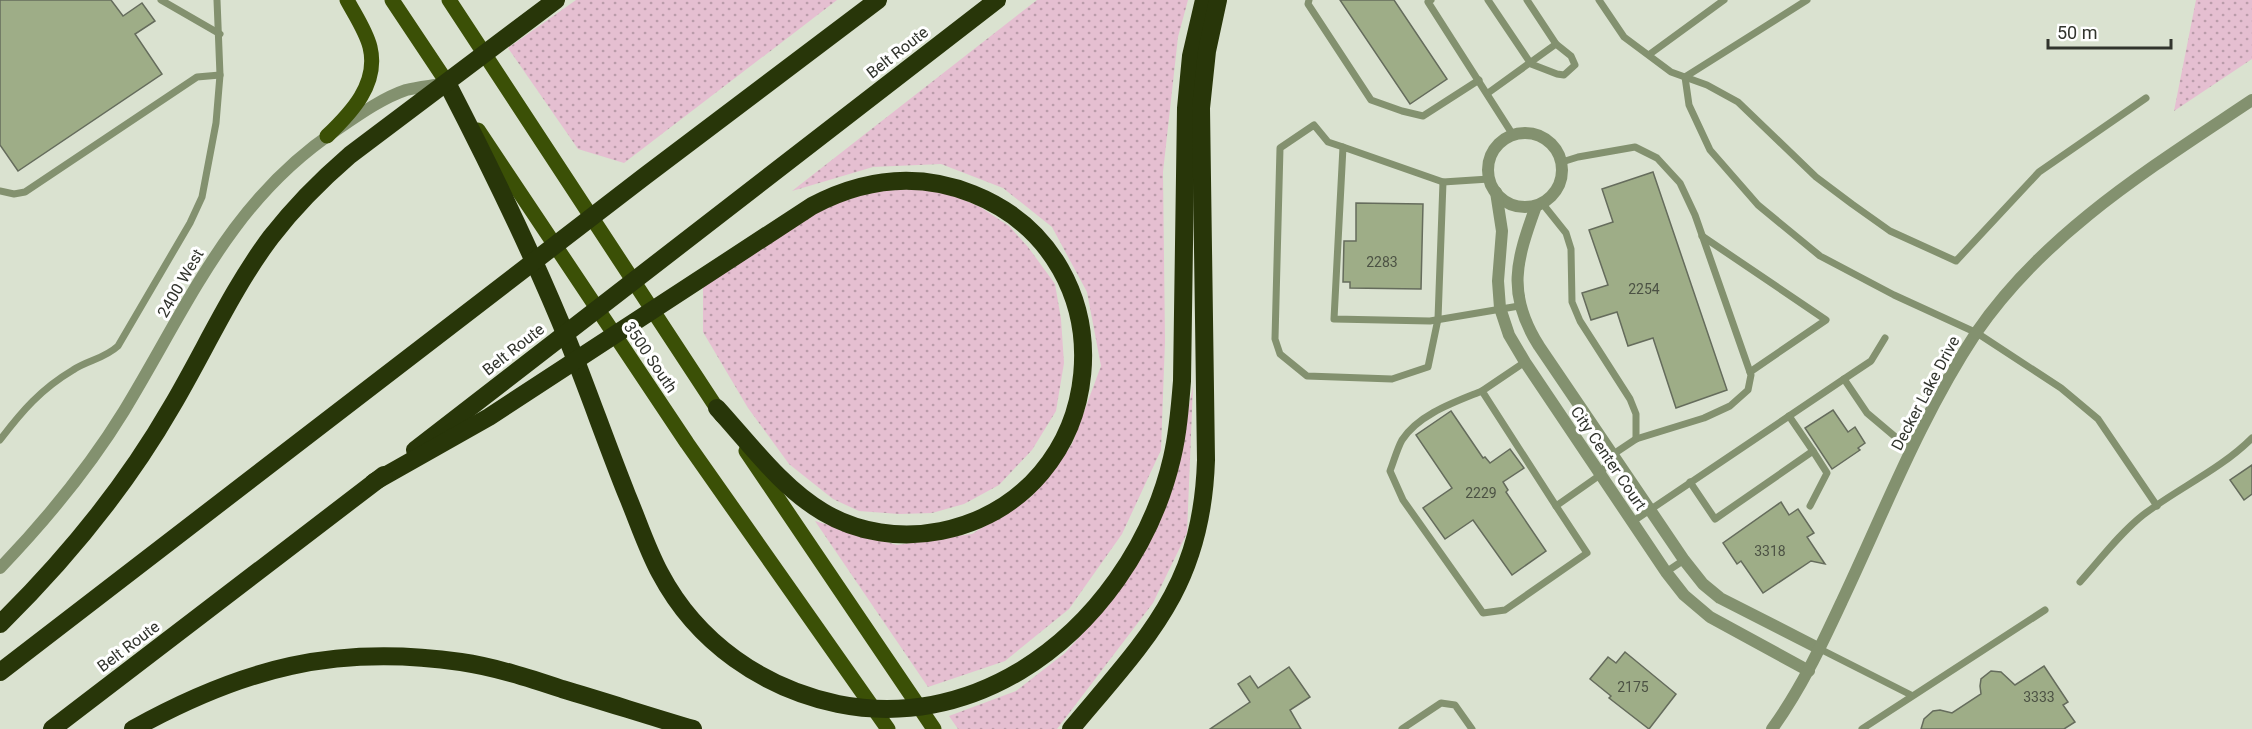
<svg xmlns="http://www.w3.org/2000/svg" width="2252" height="729" viewBox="0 0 2252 729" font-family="Roboto,sans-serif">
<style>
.grass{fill:url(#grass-dots)}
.building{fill:#9ead87;stroke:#656c5c;stroke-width:1.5}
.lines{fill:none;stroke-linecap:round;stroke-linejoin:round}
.service{stroke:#83916f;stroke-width:7}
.minor{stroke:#83916f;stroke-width:12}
.tertiary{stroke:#83916f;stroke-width:12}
.primary{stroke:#3b5006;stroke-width:15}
.motorway{stroke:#283609;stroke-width:18}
.labels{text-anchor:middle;stroke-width:6;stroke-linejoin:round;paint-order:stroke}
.number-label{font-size:14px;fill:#4c5244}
.street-label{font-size:16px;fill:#31342d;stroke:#fff}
</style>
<defs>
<pattern id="grass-dots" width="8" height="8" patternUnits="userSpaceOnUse" patternTransform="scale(1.5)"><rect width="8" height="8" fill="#e5bfd1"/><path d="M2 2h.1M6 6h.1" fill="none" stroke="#ba9caa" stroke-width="1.8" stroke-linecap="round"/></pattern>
</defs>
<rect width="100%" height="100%" fill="#dae2d0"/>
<g class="grass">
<path d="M 576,0 L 837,0 L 624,163 L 578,149 L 508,48 Z"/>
<path d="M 1037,0 L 1188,0 L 1178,37 L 1163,172 L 1165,341 L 1161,450 L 1122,534 L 1069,609 L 1005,661 L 928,687 L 815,521 L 897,545 L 972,534 L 1031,497 L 1072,444 L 1101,366 L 1087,292 L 1052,227 L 1003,188 L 941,164 L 873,167 L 792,191 Z"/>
<path d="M 2196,0 L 2252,0 L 2252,59 L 2174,111 Z"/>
<path d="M 889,186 L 942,190 L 980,207 L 1009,226 L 1028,247 L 1055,284 L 1061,319 L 1064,363 L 1056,411 L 1032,450 L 999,485 L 964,504 L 932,513 L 899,514 L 859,511 L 833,499 L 789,464 L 748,408 L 703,332 L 703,285 L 826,207 Z"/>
<path d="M 1193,386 L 1187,533 L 1153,603 L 1057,729 L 958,729 L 949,716 L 1016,691 L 1065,653 L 1112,601 L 1140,550 L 1183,436 Z"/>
</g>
<g class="building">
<path d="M 0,0 L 111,0 L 123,16 L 142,3 L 155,21 L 135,34 L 162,74 L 18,171 L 0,145 Z"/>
<path d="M 1340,0 L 1394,0 L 1447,79 L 1410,104 Z"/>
<path d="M 1653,172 L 1727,390 L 1676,408 L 1653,338 L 1628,346 L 1617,312 L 1591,320 L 1582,293 L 1608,285 L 1589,230 L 1613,222 L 1602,189 Z"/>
<path d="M 1356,203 L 1423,204 L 1421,289 L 1350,288 L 1350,282 L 1343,282 L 1344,241 L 1356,241 Z"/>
<path d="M 1833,410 L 1848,432 L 1855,427 L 1865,443 L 1858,448 L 1860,450 L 1832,469 L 1805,428 Z"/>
<path d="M 1451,411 L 1483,458 L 1485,457 L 1490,463 L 1510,449 L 1524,468 L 1503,482 L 1508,490 L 1506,492 L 1546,551 L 1512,575 L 1473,520 L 1445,539 L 1423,508 L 1452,488 L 1416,435 Z"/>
<path d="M 2252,465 L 2252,494 L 2244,500 L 2230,480 Z"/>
<path d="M 1781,502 L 1789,515 L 1798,509 L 1814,533 L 1807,537 L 1825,564 L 1811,561 L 1763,593 L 1741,561 L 1737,564 L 1723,543 Z"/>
<path d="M 1625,652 L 1676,694 L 1649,729 L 1609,698 L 1611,696 L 1590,679 L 1608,657 L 1616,663 Z"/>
<path d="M 2044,666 L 2068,702 L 2063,705 L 2075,722 L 2064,729 L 1921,729 L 1924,719 L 1933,711 L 1940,710 L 1952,713 L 1981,694 L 1980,686 L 1981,679 L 1991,671 L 2001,672 L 2015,685 Z"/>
<path d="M 1289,667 L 1310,697 L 1290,710 L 1301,729 L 1210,729 L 1250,702 L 1238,684 L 1250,676 L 1258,688 Z"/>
</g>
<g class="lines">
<g class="service">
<path d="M 161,0 L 220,34"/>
<path d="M 1309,0 L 1308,4 L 1371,100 L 1402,111 L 1423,116 L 1479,80"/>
<path d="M 1431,0 L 1428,2 L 1513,135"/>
<path d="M 1488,0 L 1531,64 L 1557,74 L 1564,75 L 1575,65 L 1571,56 L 1556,44 L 1527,0"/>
<path d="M 1599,0 L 1624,37 L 1671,72 L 1707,85 L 1738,102 L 1816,177 L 1852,204 L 1890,231 L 1956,261 L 2039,172 L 2146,98"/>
<path d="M 1807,0 L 1685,77 L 1689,105 L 1710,150 L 1758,205 L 1820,256 L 1894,295 L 1977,333 L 2061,388 L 2098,419 L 2157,506"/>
<path d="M 1650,54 L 1724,0"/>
<path d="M 1488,93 L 1556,44"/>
<path d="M 1343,147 L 1328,142 L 1314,125 L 1280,148 L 1275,339 L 1280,354 L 1307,376 L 1392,379 L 1428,367 L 1438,319 L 1443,182"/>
<path d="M 1489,179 L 1443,182 L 1343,147 L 1334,319 L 1430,321 L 1519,306"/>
<path d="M 0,191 L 14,194 L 25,192 L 197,77 L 220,75"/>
<path d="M 1542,203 L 1566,233 L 1571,249 L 1572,302 L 1580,321 L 1630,399 L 1636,414 L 1636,439"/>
<path d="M 1702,236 L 1826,320 L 1750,372"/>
<path d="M 1525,362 L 1482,391 L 1556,506 L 1600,475 L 1612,455 L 1636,439 L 1704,418 L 1730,406 L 1748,390 L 1751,375 L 1695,215 L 1680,183 L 1657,158 L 1635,147 L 1578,157 L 1562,162"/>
<path d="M 1844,379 L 1871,361 L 1885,338"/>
<path d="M 1482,391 C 1455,402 1419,414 1402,440 C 1397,449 1394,461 1390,471 L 1403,500 L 1483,613 L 1505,610 L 1587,553 L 1556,506"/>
<path d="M 1789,416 L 1813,451"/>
<path d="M 0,440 C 22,411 41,389 73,370 C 88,360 104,359 118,346 L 190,223 L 202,197 L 216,123 L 220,75 L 217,0"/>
<path d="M 1690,482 L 1715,519 L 1813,451 L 1827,473 L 1810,506"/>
<path d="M 1632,522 L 1844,379 L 1867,413 L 1912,451"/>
<path d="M 1666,572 L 1684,560"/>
<path d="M 2080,582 C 2100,560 2119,534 2143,515 C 2178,488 2220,470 2252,438"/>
<path d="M 1820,649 L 1911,695"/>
<path d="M 1402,729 L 1441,703 L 1455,705 L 1472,729"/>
<path d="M 1862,729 L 2045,610"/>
</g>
<g class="minor">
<circle cx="1525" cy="170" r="37"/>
<path d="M 1496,192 L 1502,231 L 1498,281 L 1500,308 L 1509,335 L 1525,362 L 1666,572 L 1684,595 L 1710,617 L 1809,671"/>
<path d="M 1536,206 C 1516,261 1506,294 1539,346 L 1684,560 L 1703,584 L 1720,598 L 1820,649"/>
</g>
<g class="tertiary">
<path d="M 0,568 C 46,520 89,468 124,411 C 188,306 229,202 335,131 C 357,116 382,98 406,90 C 418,87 431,86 442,84"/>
<path d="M 1772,729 C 1801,689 1821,646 1842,601 C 1884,512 1921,416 1976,333 C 2045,232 2152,167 2252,100"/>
</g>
<g class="primary">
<path d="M 392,0 L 452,90"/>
<path d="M 449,0 L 722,416"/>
<path d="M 478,130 L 687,443 L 888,729"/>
<path d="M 327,136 C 351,113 379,84 370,47 C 366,31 355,15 347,0"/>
<path d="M 746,451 L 934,729"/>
</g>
<g class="motorway">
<path d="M 447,83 C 491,168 533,254 569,343 C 589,393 607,445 627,495 C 638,521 647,549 660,573 C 697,643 763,688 838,704 C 902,717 965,704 1020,671 C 1096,625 1152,544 1172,458 C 1178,433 1180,407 1182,381 L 1186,108 L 1191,56 L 1204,0"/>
<path d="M 415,450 L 997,0"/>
<path d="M 374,482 L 489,417 L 812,206 C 863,179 918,172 973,194 C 1135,259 1113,496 941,531 C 901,539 858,533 823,512 C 782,488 749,443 717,408"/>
<path d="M 0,624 C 66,559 126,486 172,406 C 205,350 232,289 271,237 C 295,206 321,180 350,155 L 556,0"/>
<path d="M 0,672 L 645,176 L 878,0"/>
<path d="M 52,729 L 384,475"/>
<path d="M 133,729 C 243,668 335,644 461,662 C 495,667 529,678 562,689 C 606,702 649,716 693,729"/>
<path d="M 1071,729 C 1147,638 1202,587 1206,460 L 1201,108 L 1207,51 L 1218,0"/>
</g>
</g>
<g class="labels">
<g class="number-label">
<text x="1382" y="267">2283</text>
<text x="1644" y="294">2254</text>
<text x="1481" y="498">2229</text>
<text x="1770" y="556">3318</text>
<text x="1633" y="692">2175</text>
<text x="2039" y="702">3333</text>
</g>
<g class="street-label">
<text transform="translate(897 52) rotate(-38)" y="6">Belt Route</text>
<text transform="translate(180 283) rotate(-60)" y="6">2400 West</text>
<text transform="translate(513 349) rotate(-38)" y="6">Belt Route</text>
<text transform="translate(651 357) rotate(56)" y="6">3500 South</text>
<text transform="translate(1925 393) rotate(-62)" y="6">Decker Lake Drive</text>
<text transform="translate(1609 458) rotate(56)" y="6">City Center Court</text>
<text transform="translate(128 646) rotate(-37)" y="6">Belt Route</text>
</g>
</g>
<path d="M2048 39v9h123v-9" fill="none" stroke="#31342d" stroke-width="3"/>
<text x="2057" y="39" font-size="18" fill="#31342d" stroke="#ffffff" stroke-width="4.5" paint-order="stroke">50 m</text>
</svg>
